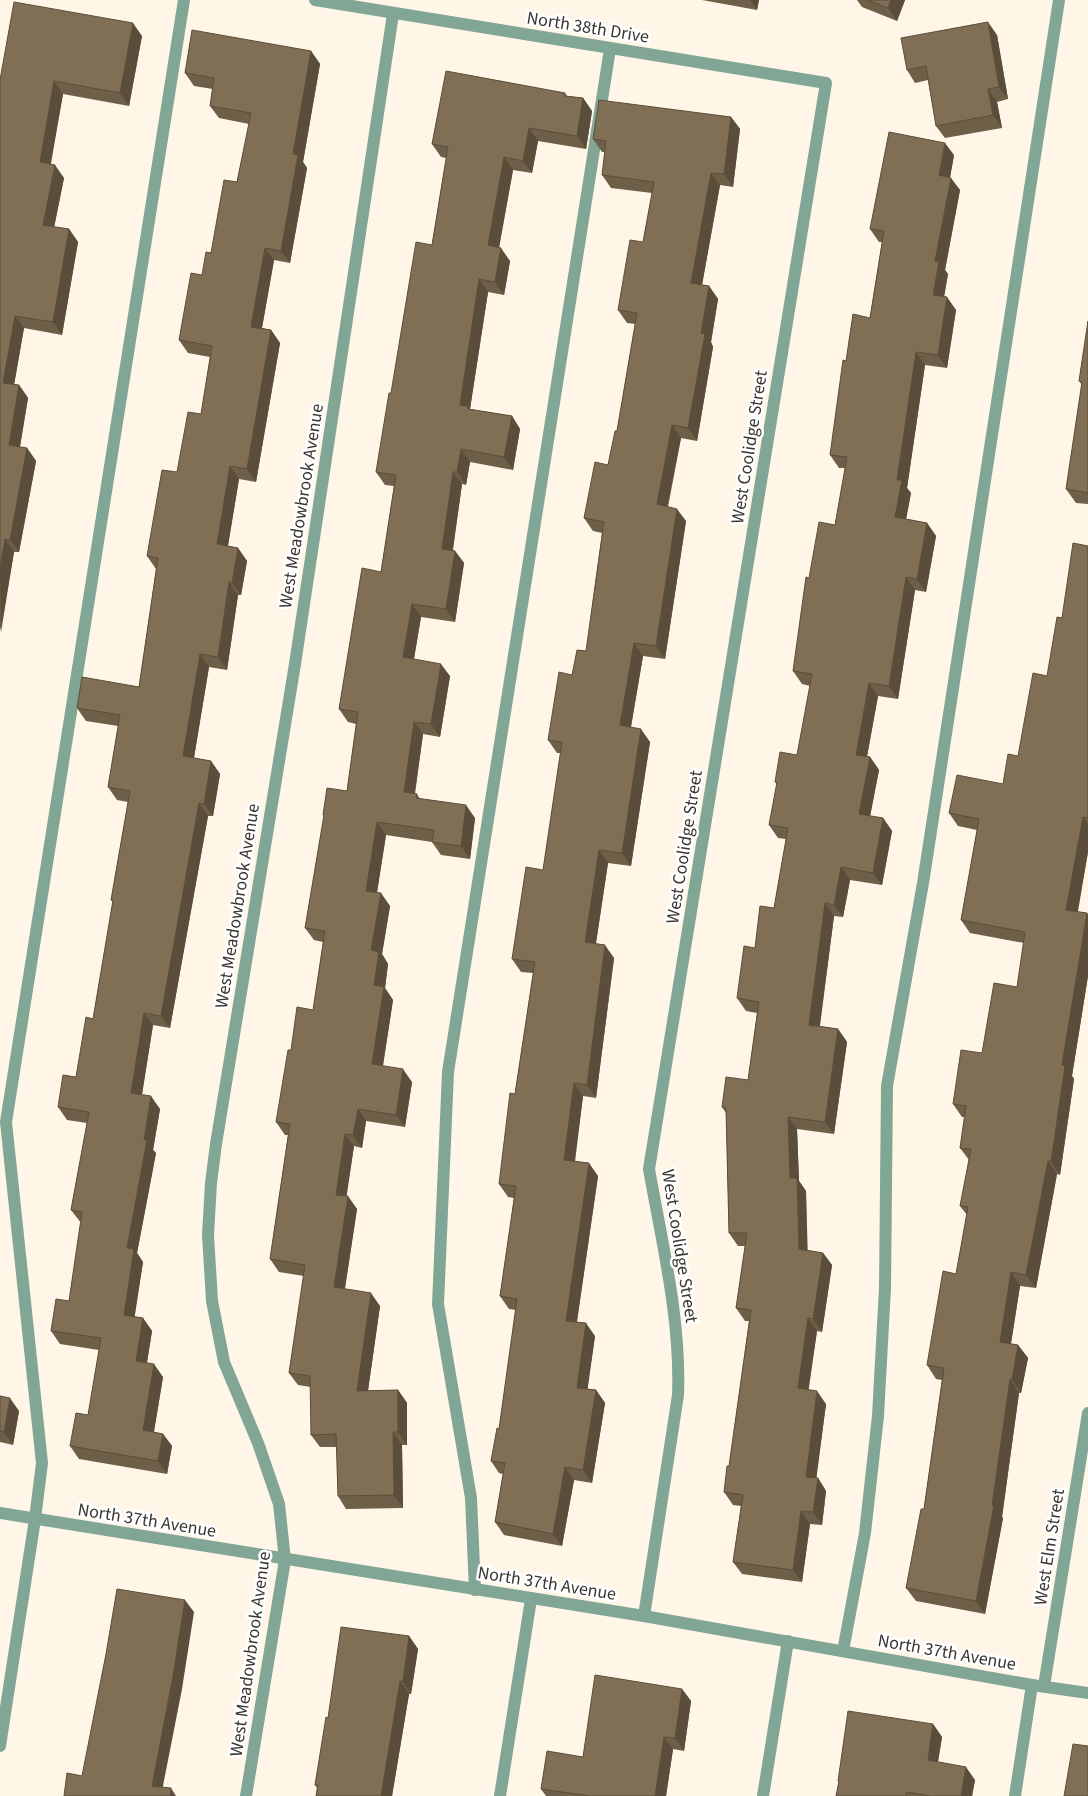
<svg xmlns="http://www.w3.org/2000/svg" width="1088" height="1796" viewBox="0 0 1088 1796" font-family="'Source Sans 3',sans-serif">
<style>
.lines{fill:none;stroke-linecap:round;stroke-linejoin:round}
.service{stroke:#81a696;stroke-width:12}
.minor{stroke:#81a696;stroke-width:12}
.wall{fill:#6e5f48}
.shaded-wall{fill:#5a4e3b}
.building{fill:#806f54;stroke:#5a4e3b}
.labels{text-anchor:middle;stroke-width:5;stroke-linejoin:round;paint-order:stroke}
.street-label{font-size:18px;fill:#393530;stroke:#fff}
</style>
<rect width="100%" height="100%" fill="#fff6e7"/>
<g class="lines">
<g class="service">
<path d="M 475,1590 L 471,1498 L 438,1304 L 448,1072 L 610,49"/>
<path d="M 843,1651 L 865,1533 L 878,1416 L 885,1288 L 887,1086 L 923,883 L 1059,0"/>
<path d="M 0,1746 L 35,1519 L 42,1463 L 6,1122 L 184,0"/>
<path d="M 500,1796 L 531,1599"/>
<path d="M 1015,1796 L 1032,1685"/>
</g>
<g class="minor">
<path d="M 315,0 L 826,83 L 649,1169 C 662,1243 681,1320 678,1395 L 644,1616"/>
<path d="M 0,1513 L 644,1616 L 1032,1685 L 1088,1693"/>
<path d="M 1044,1686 L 1088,1413"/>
<path d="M 246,1796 L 285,1560 L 279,1504 L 258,1443 L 224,1362 L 212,1301 L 208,1235 L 211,1183 L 216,1144 L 295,664 L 393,14"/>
<path d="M 763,1796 L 788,1641"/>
</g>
</g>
<g class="wall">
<path d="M 702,0 L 759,0 L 757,10 Z"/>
<path d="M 857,0 L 905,0 L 897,21 L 862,7 Z"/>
<path d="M 997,35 L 1008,99 L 997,102 L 1002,128 L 945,138 L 936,126 L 928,80 L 915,83 L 907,70 Z"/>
<path d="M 142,36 L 129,106 L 63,94 L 50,164 L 64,178 L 54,227 L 69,229 L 78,242 L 62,335 L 24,328 L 14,385 L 19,385 L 28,398 L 20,447 L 27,448 L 36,461 L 19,552 L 14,552 L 0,632 L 0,80 Z"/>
<path d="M 311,51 L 320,64 L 303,162 L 307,168 L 290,263 L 274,260 L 262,328 L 271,330 L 280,343 L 256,482 L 239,479 L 228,546 L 238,548 L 247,561 L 241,595 L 238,595 L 227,670 L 209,667 L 194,758 L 211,761 L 220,774 L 213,816 L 208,816 L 170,1028 L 153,1025 L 142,1095 L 160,1109 L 153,1150 L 156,1153 L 137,1253 L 143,1262 L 134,1317 L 143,1318 L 152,1331 L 147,1363 L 163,1377 L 154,1432 L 163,1434 L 172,1446 L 167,1474 L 79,1459 L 70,1446 L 88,1415 L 99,1350 L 60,1344 L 51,1331 L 69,1301 L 81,1223 L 71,1210 L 87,1123 L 67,1120 L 58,1107 L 76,1077 L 93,1019 L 113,902 L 111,900 L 128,802 L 117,800 L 108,787 L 118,726 L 86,721 L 77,708 L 139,687 L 156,569 L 147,556 L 177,472 L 201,414 L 210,357 L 188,353 L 179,340 L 202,275 L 237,182 L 249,124 L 219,118 L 210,106 L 213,89 L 194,86 L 185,73 Z"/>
<path d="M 565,93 L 567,96 L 583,98 L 592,111 L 586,149 L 538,141 L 532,173 L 513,170 L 499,248 L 510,261 L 504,295 L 488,292 L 470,409 L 512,416 L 520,429 L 513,470 L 470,462 L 466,485 L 462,484 L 453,550 L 455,551 L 464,563 L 455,622 L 421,617 L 414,659 L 450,676 L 440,737 L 423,734 L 415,794 L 417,794 L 420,799 L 475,818 L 470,859 L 441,855 L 432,842 L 386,835 L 377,893 L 390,906 L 382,954 L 388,964 L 385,988 L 393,1000 L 383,1066 L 412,1082 L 405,1127 L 366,1121 L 362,1148 L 354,1146 L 346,1196 L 357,1209 L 345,1289 L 380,1306 L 368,1391 L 398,1390 L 407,1403 L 407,1445 L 402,1445 L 403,1508 L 346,1509 L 338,1496 L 337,1447 L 320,1447 L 311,1435 L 311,1387 L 298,1385 L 289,1373 L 304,1276 L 279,1272 L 270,1259 L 288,1135 L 285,1135 L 276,1122 L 291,1050 L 313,1010 L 323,942 L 314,940 L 305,928 L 324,816 L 323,815 L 347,791 L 356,724 L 348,722 L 339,709 L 381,572 L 394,486 L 385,485 L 376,472 L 391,393 L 432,245 L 446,158 L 441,157 L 432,144 Z"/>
<path d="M 731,117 L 740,129 L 733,187 L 720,185 L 702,285 L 709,286 L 718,299 L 711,342 L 713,347 L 697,441 L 681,438 L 668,507 L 686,521 L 665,659 L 643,656 L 631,727 L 650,742 L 631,866 L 608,863 L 596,944 L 614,958 L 596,1098 L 583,1096 L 575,1162 L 598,1176 L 577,1322 L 595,1336 L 587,1389 L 596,1390 L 605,1403 L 592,1483 L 574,1480 L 562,1546 L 504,1535 L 495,1522 L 503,1474 L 499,1473 L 491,1461 L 499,1429 L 516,1310 L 509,1309 L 500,1296 L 514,1198 L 508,1197 L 499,1184 L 515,1094 L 533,973 L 521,972 L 512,959 L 543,870 L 561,753 L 557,753 L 548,740 L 572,675 L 586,651 L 602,533 L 593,531 L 584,518 L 608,465 L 617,431 L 635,324 L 627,323 L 618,310 L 643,242 L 652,193 L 611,188 L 602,175 L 605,152 L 602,152 L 593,139 Z"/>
<path d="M 954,155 L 950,178 L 960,190 L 945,270 L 948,274 L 944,297 L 956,310 L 947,368 L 925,365 L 907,488 L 911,493 L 906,519 L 927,523 L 936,536 L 926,592 L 915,590 L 898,699 L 878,696 L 867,756 L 870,757 L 879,770 L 870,816 L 883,818 L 892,831 L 882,885 L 850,880 L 843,917 L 834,916 L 820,1026 L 838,1029 L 847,1042 L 834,1134 L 797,1129 L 799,1181 L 806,1191 L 807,1250 L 823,1253 L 832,1265 L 822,1332 L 817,1331 L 808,1390 L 826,1404 L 816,1478 L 818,1478 L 826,1491 L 822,1525 L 810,1524 L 802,1582 L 742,1574 L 733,1562 L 741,1506 L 733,1505 L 724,1492 L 729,1466 L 749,1321 L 745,1321 L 736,1308 L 745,1246 L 738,1246 L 729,1233 L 726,1113 L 722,1107 L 748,1080 L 757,1013 L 746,1011 L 737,998 L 755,948 L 774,908 L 786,839 L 778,838 L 769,825 L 777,784 L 775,782 L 797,755 L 810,686 L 802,684 L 793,671 L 809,578 L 835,525 L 845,468 L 839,468 L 830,455 L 846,361 L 870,318 L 882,242 L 879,242 L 870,229 Z"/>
<path d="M 1088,321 L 1088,504 L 1076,503 L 1066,489 L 1082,385 L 1079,381 Z"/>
<path d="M 1088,546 L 1088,852 L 1077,912 L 1087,913 L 1088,915 L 1088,976 L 1072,1076 L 1074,1079 L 1060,1175 L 1057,1174 L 1036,1288 L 1020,1286 L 1011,1344 L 1018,1345 L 1028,1358 L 1021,1393 L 1019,1393 L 1002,1517 L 1003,1518 L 985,1614 L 916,1601 L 906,1588 L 924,1509 L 942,1380 L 936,1379 L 927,1365 L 956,1274 L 967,1215 L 960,1206 L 969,1160 L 960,1148 L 965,1117 L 962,1117 L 953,1104 L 982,1053 L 1017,987 L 1024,943 L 970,933 L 961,920 L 977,830 L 958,826 L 949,813 L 1003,784 L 1018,756 L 1047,676 L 1062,618 Z"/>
<path d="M 0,1396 L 19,1411 L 13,1445 L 0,1442 Z"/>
<path d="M 409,1636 L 418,1649 L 411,1694 L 409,1694 L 392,1796 L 316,1796 L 317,1788 L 315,1785 L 328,1718 Z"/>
<path d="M 682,1689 L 691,1701 L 684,1751 L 673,1749 L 666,1796 L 546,1796 L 541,1789 L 583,1757 Z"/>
<path d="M 933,1724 L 942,1737 L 938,1762 L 975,1780 L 972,1796 L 836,1796 L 839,1782 L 838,1781 Z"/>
</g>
<g class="shaded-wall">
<path d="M 750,0 L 759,0 L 757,10 Z"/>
<path d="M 891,0 L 905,0 L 897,21 L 888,8 Z"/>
<path d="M 988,22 L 997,35 L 1008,99 L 999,87 Z"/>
<path d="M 133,23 L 142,36 L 129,106 L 120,93 Z"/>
<path d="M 311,51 L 320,64 L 303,162 L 307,168 L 290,263 L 281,251 L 293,154 Z"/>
<path d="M 54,81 L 63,94 L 49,175 L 40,162 Z"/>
<path d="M 988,89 L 997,102 L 1002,128 L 993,115 Z"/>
<path d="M 583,98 L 592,111 L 586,149 L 577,136 Z"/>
<path d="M 731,117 L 740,129 L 733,187 L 724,174 Z"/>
<path d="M 529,128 L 538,141 L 532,173 L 523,161 Z"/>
<path d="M 945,143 L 954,155 L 948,188 L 939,175 Z"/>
<path d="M 504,157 L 513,170 L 497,258 L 488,245 Z"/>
<path d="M 55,165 L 64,178 L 52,238 L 43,225 Z"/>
<path d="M 711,173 L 720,185 L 700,296 L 691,283 Z"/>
<path d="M 951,178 L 960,190 L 945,270 L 948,274 L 942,308 L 933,295 L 935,261 Z"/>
<path d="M 69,229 L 78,242 L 62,335 L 53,322 Z"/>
<path d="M 265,248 L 274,260 L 260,339 L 251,327 Z"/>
<path d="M 501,248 L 510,261 L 504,295 L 495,282 Z"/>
<path d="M 479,279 L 488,292 L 470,409 L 460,405 Z"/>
<path d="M 709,286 L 718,299 L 711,342 L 713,347 L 697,441 L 688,428 L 701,333 Z"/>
<path d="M 947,297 L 956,310 L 947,368 L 938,355 Z"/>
<path d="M 15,316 L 24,328 L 12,396 L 3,383 Z"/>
<path d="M 271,330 L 280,343 L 256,482 L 247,469 Z"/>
<path d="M 916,352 L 925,365 L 907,488 L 911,493 L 904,530 L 895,517 L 897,480 Z"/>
<path d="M 19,385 L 28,398 L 18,458 L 9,445 Z"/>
<path d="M 512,416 L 520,429 L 513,470 L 504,457 Z"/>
<path d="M 672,425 L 681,438 L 665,517 L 657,504 Z"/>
<path d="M 27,448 L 36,461 L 19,552 L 10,540 Z"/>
<path d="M 461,449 L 470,462 L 466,485 L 457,472 Z"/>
<path d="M 230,466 L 239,479 L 226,557 L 217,544 Z"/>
<path d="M 453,472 L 462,484 L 451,561 L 442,549 Z"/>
<path d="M 677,509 L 686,521 L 665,659 L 656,646 Z"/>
<path d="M 927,523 L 936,536 L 926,592 L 917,579 Z"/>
<path d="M 5,539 L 14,552 L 1,632 L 0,569 Z"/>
<path d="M 238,548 L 247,561 L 241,595 L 232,583 Z"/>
<path d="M 455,551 L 464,563 L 455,622 L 446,609 Z"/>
<path d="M 906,577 L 915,590 L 898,699 L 889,686 Z"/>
<path d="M 229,582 L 238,595 L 227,670 L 218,657 Z"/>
<path d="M 412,604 L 421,617 L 412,670 L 403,657 Z"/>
<path d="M 634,643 L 643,656 L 629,738 L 620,725 Z"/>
<path d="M 200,654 L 209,667 L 192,769 L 183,756 Z"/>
<path d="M 441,664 L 450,676 L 440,737 L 431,724 Z"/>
<path d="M 869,683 L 878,696 L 865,768 L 856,755 Z"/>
<path d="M 414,722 L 423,734 L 413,805 L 404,792 Z"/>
<path d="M 641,729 L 650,742 L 631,866 L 622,853 Z"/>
<path d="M 870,757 L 879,770 L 868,827 L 859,814 Z"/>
<path d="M 211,761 L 220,774 L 213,816 L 204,804 Z"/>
<path d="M 199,803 L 208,816 L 170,1028 L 161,1016 Z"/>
<path d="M 466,805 L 475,818 L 470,859 L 461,846 Z"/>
<path d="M 1083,817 L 1088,824 L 1088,852 L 1076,923 L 1066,910 Z"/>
<path d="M 883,818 L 892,831 L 882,885 L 873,873 Z"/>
<path d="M 377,822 L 386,835 L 375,904 L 366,891 Z"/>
<path d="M 599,850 L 608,863 L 594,955 L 585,942 Z"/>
<path d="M 841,867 L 850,880 L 843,917 L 834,905 Z"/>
<path d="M 381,893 L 390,906 L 382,954 L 388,964 L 385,988 L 393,1000 L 381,1077 L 372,1064 L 374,985 L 371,950 Z"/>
<path d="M 825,903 L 834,916 L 818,1038 L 809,1025 Z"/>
<path d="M 1087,913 L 1088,915 L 1088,976 L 1072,1076 L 1074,1079 L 1060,1175 L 1051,1162 L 1062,1065 Z"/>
<path d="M 605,945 L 614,958 L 596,1098 L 587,1085 Z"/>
<path d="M 144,1013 L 153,1025 L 140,1106 L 131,1093 Z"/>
<path d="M 838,1029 L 847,1042 L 834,1134 L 825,1122 Z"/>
<path d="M 403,1069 L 412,1082 L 405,1127 L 396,1115 Z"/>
<path d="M 574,1083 L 583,1096 L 573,1173 L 564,1160 Z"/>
<path d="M 151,1096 L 160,1109 L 153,1150 L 156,1153 L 137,1253 L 143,1262 L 133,1328 L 124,1315 L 127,1248 Z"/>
<path d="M 358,1109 L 366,1121 L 362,1148 L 353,1135 Z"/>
<path d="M 788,1117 L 797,1129 L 799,1181 L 806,1191 L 808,1262 L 799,1249 L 790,1178 Z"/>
<path d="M 345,1134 L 354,1146 L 345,1207 L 336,1195 Z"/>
<path d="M 1048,1161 L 1057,1174 L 1036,1288 L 1026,1275 Z"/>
<path d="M 589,1163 L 598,1176 L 575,1334 L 566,1321 Z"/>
<path d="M 348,1196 L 357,1209 L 343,1300 L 334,1287 Z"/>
<path d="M 823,1253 L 832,1265 L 822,1332 L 813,1319 Z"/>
<path d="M 1011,1272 L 1020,1286 L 1009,1355 L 1000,1342 Z"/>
<path d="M 371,1293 L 380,1306 L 366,1404 L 357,1391 Z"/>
<path d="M 143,1318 L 152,1331 L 145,1374 L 136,1361 Z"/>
<path d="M 808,1318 L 817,1331 L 807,1401 L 798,1388 Z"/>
<path d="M 586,1323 L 595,1336 L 586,1401 L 577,1388 Z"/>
<path d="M 1018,1345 L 1028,1358 L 1021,1393 L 1012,1380 Z"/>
<path d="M 154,1364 L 163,1377 L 152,1443 L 143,1430 Z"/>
<path d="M 1010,1379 L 1019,1393 L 1002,1517 L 1003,1518 L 985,1614 L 976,1601 L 992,1505 Z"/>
<path d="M 398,1390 L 407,1403 L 407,1445 L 398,1432 Z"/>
<path d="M 596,1390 L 605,1403 L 592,1483 L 583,1470 Z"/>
<path d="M 817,1391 L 826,1404 L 815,1489 L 806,1477 Z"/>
<path d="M 10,1398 L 19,1411 L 13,1445 L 4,1432 Z"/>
<path d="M 393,1432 L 402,1445 L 403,1508 L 394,1495 Z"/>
<path d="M 163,1434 L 172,1446 L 167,1474 L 158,1461 Z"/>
<path d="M 565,1467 L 574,1480 L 562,1546 L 553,1534 Z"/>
<path d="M 818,1478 L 826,1491 L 822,1525 L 813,1512 Z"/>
<path d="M 801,1511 L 810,1524 L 802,1582 L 793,1570 Z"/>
<path d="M 185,1600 L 194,1612 L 182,1689 L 161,1796 L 152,1786 Z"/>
<path d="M 409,1636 L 418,1649 L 411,1694 L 403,1682 Z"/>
<path d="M 400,1681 L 409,1694 L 392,1796 L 381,1796 Z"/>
<path d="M 682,1689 L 691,1701 L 684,1751 L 675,1738 Z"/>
<path d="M 933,1724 L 942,1737 L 936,1773 L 928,1760 Z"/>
<path d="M 664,1737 L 673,1749 L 666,1796 L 655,1796 Z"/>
<path d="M 966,1767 L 975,1780 L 972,1796 L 961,1796 Z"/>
<path d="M 171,1788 L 176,1796 L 170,1796 Z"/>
</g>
<g class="building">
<path d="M 867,0 L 891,0 L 888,8 Z"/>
<path d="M 14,2 L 133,23 L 120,93 L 54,81 L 40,162 L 55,165 L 43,225 L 69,229 L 53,322 L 15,316 L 3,383 L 19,385 L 9,445 L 27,448 L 10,540 L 5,539 L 0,569 L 0,80 Z"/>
<path d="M 988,22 L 999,87 L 988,89 L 993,115 L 936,126 L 926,66 L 907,70 L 901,38 Z"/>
<path d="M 192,30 L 311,51 L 293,154 L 298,155 L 281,251 L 265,248 L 251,327 L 271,330 L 247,469 L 230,466 L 217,544 L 238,548 L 232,583 L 229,582 L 218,657 L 200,654 L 183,756 L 211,761 L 204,804 L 199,803 L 161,1016 L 144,1013 L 131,1093 L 151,1096 L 144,1140 L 147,1140 L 127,1248 L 134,1249 L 124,1315 L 143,1318 L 136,1361 L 154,1364 L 143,1430 L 163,1434 L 158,1461 L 70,1446 L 76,1413 L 88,1415 L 101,1338 L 51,1331 L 56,1299 L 69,1301 L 82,1212 L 71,1210 L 89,1112 L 58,1107 L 63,1075 L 76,1077 L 86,1017 L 93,1019 L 113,900 L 111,900 L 130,791 L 108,787 L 120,715 L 77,708 L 82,677 L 139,687 L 158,558 L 147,556 L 162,470 L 177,472 L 188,412 L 201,414 L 212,346 L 179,340 L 191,273 L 202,275 L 206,252 L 211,253 L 224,180 L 237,182 L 251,113 L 210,106 L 214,78 L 185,73 Z"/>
<path d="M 446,71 L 565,93 L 565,96 L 583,98 L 577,136 L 529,128 L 523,161 L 504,157 L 488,245 L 501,248 L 495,282 L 479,279 L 460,405 L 468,406 L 468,409 L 512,416 L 504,457 L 461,449 L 457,472 L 453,472 L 442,549 L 455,551 L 446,609 L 412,604 L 403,657 L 441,664 L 431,724 L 414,722 L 404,792 L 417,794 L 416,798 L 466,805 L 461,846 L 432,842 L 434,830 L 377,822 L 366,891 L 381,893 L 371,950 L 379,952 L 374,985 L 384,987 L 372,1064 L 403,1069 L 396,1115 L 358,1109 L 353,1135 L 345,1134 L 336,1195 L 348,1196 L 334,1287 L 371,1293 L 357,1391 L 398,1390 L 398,1432 L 393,1432 L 394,1495 L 338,1496 L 336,1434 L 311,1435 L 310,1376 L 289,1373 L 305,1265 L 270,1259 L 290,1124 L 276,1122 L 288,1050 L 291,1050 L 297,1007 L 313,1010 L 325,931 L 305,928 L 324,815 L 323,815 L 327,788 L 347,791 L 358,712 L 339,709 L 362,568 L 381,572 L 396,475 L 376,472 L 389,393 L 391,393 L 416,242 L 432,245 L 448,147 L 432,144 Z"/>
<path d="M 599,100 L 731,117 L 724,174 L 711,173 L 691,283 L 709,286 L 701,333 L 705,334 L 688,428 L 672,425 L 657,504 L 677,509 L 656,646 L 634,643 L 620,725 L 641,729 L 622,853 L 599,850 L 585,942 L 605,945 L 587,1085 L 574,1083 L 564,1160 L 589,1163 L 566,1321 L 586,1323 L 577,1388 L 596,1390 L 583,1470 L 565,1467 L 553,1534 L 495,1522 L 505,1463 L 491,1461 L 497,1428 L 499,1429 L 517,1299 L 500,1296 L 516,1186 L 499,1184 L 510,1093 L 515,1094 L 535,962 L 512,959 L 526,867 L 543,870 L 562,742 L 548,740 L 559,672 L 572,675 L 577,650 L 586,651 L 604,522 L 584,518 L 595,462 L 608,465 L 615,431 L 617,431 L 637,313 L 618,310 L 630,240 L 643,242 L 654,182 L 602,175 L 606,141 L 593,139 Z"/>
<path d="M 889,132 L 945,143 L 939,175 L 951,178 L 935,261 L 939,262 L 933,295 L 947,297 L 938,355 L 916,352 L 897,480 L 902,480 L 895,517 L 927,523 L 917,579 L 906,577 L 889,686 L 869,683 L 856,755 L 870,757 L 859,814 L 883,818 L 873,873 L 841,867 L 834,905 L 825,903 L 809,1025 L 838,1029 L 825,1122 L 788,1117 L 790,1178 L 797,1178 L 799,1249 L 823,1253 L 813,1319 L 808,1318 L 798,1388 L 817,1391 L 806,1477 L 818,1478 L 813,1512 L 801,1511 L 793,1570 L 733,1562 L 743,1495 L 724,1492 L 727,1466 L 729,1466 L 751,1310 L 736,1308 L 747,1233 L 729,1233 L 726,1108 L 722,1107 L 726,1077 L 748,1080 L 759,1002 L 737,998 L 744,946 L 755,948 L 760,906 L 774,908 L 788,828 L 769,825 L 777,782 L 775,782 L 780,752 L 797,755 L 812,674 L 793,671 L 806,577 L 809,578 L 819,522 L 835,525 L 847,457 L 830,455 L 843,360 L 846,361 L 853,314 L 870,318 L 884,231 L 870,229 Z"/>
<path d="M 1088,321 L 1088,493 L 1066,489 L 1082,382 L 1079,381 Z"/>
<path d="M 1073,543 L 1088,546 L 1088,818 L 1083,817 L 1066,910 L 1087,913 L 1062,1065 L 1065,1066 L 1051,1162 L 1048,1161 L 1026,1275 L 1011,1272 L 1000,1342 L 1018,1345 L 1012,1380 L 1010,1379 L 992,1505 L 994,1505 L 976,1601 L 906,1588 L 921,1509 L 924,1509 L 944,1368 L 927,1365 L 943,1271 L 956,1274 L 968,1207 L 960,1206 L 971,1149 L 960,1148 L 966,1106 L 953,1104 L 961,1050 L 982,1053 L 994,983 L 1017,987 L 1025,932 L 961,920 L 979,819 L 949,813 L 957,775 L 1003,784 L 1008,754 L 1018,756 L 1033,673 L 1047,676 L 1057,617 L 1062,618 Z"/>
<path d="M 0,1396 L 10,1398 L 4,1432 L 0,1431 Z"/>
<path d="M 117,1589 L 185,1600 L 173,1676 L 152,1786 L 171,1788 L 170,1796 L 64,1796 L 67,1773 L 82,1776 L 106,1654 Z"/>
<path d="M 341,1627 L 409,1636 L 403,1682 L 400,1681 L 381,1796 L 316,1796 L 318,1785 L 315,1785 L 326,1717 L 328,1718 Z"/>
<path d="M 595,1675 L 682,1689 L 675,1738 L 664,1737 L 655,1796 L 590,1796 L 541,1789 L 547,1751 L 583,1757 Z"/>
<path d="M 848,1711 L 933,1724 L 928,1760 L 966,1767 L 961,1796 L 930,1796 L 907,1792 L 906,1796 L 836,1796 L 839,1781 L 838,1781 Z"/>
<path d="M 1073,1744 L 1088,1746 L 1088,1796 L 1064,1796 Z"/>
</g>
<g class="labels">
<g class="street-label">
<text transform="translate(588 27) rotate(9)" y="6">North 38th Drive</text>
<text transform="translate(749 447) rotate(-81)" y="6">West Coolidge Street</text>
<text transform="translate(301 506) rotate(-81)" y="6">West Meadowbrook Avenue</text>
<text transform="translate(684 847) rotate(-81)" y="6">West Coolidge Street</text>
<text transform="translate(237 906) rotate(-81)" y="6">West Meadowbrook Avenue</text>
<text transform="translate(680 1246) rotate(81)" y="6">West Coolidge Street</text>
<text transform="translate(147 1520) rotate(9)" y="6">North 37th Avenue</text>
<text transform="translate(1049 1547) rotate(-81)" y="6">West Elm Street</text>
<text transform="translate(547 1583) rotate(9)" y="6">North 37th Avenue</text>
<text transform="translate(947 1652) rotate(10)" y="6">North 37th Avenue</text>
<text transform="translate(250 1654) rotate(-82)" y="6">West Meadowbrook Avenue</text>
</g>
</g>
</svg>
